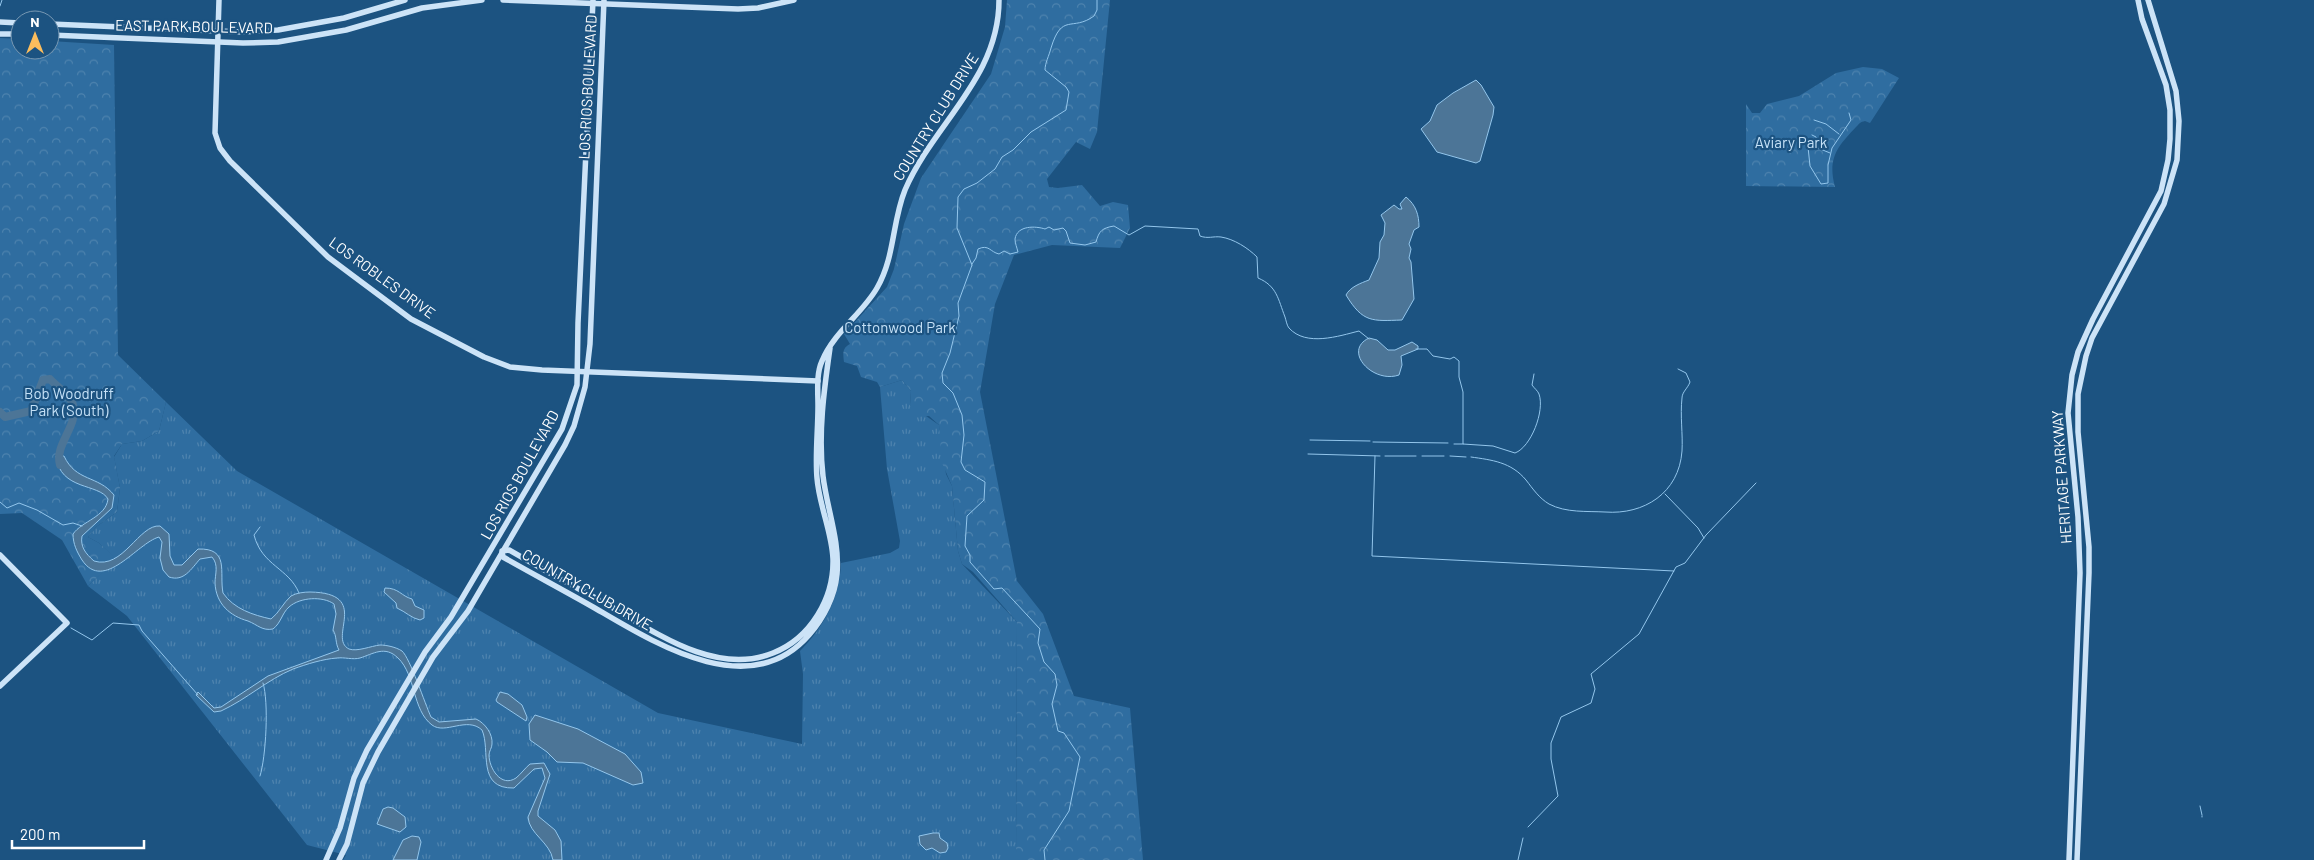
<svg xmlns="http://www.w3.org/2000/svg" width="2314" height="860" viewBox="0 0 2314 860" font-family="Barlow,sans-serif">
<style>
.grass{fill:url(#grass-tufts)}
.forest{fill:url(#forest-crowns)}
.water{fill:#4c7597;stroke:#93c6ec}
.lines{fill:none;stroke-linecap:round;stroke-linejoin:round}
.stream{stroke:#93c6ec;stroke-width:1}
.river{stroke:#4c7597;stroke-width:8}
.secondary{stroke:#cce3f7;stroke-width:5.5}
.labels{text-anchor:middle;stroke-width:4.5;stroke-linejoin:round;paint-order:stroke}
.street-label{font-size:15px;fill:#fff;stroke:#1c5381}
.park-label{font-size:15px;fill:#c5e1f7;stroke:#1c5381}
</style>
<defs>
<pattern id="grass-tufts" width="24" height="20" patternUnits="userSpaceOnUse" patternTransform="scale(1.25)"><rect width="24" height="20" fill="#2f6da0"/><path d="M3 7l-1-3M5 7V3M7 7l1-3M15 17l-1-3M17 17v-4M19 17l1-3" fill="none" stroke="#4e83ae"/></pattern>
<pattern id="forest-crowns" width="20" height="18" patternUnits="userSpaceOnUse" patternTransform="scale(1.25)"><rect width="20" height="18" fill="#2f6da0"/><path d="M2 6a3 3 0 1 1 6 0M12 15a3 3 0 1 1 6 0" fill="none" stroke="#4e83ae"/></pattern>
</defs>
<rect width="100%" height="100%" fill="#1c5381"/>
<path class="grass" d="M 902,380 L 911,391 L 910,405 L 939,425 L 946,474 L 952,486 L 958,551 L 962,564 L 1017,622 L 1016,860 L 343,860 L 346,855 L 307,845 L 127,616 L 88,586 L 116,559 L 99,543 L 88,537 L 96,527 L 117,512 L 120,488 L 114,457 L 122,444 L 142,441 L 159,431 L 166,402 L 237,471 L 658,713 L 802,744 L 803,674 L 800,651 C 824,627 840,597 841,563 L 890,553 L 899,548 L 900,541 L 887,469 L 880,387 Z"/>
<g class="forest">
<path d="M 1007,0 L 1110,0 L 1097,132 L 1090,149 L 1076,142 L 1047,179 L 1049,187 L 1058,188 L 1082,185 L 1100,206 L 1113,202 L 1128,205 L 1130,228 L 1120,248 L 1052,245 L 1014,255 L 995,304 L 980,392 L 1017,581 L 1043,614 L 1074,696 L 1130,708 L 1143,860 L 1016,860 L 1017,622 L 973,572 L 962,564 L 958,551 L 952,486 L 942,463 L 939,425 L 929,416 L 916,417 L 910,405 L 911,391 L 902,380 L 880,387 L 877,382 L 861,377 L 857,366 L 844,362 C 843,354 842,348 850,344 L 844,334 L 887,287 L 894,269 L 904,224 L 921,178 L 991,74 L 1005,27 Z"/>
<path d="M 0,38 L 20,39 L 20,50 L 50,50 L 50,41 L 114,45 L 118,355 L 166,402 L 159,431 L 142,441 L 122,444 L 114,456 L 120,488 L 117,512 L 96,527 L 88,537 L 99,543 L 117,559 L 88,586 L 62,540 L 22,513 L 0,514 Z"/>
<path d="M 1863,67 L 1882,69 L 1899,78 L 1870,123 L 1865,121 C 1860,122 1860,123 1856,127 C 1838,146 1827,158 1835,187 L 1746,186 L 1746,104 L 1752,113 L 1760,113 L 1767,104 L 1799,96 L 1836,73 Z"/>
</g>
<g class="water">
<path d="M 1476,80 L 1481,85 L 1494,107 L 1493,115 L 1480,161 L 1476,163 L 1437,152 L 1421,129 L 1430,121 L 1437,105 L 1453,93 Z"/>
<path d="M 1406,197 C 1416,205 1419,215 1419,227 L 1414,230 L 1409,244 L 1411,249 L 1409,258 L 1411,262 L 1414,299 L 1402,320 C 1372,321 1363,323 1346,295 C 1350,287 1361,283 1369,280 L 1379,258 L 1380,242 L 1384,235 L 1385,223 L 1381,215 L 1394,205 L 1399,209 L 1402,209 L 1400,204 Z"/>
<path d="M 1369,338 L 1377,340 L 1388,350 L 1395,350 L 1412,342 L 1418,346 L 1418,349 L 1401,356 L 1402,365 L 1399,375 C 1373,384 1342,351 1369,338 Z"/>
<path d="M 56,456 L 64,456 C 76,482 98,475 114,495 L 112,508 L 82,536 C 80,547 86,554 94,561 C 123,570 139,524 160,526 L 169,534 L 170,556 L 174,565 L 182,565 L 198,549 C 230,548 219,572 223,593 C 234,609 253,615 271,619 C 279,613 283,603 291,596 C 296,593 304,592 310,592 C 372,593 327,638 349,649 C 357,652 371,646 380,645 C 386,645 396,647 402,651 C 410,658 425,704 431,717 L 439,722 L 476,719 C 485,723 493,734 492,744 C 492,748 489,751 489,755 C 489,768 501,788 516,778 C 521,774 525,768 530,764 L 544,763 L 550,774 L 538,811 L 538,816 L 555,830 L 561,841 L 562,860 L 553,860 C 550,842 529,834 528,817 L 545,778 L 542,768 L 534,769 L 514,788 C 476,789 491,750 482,730 C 467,716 445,735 432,725 C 412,710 416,675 398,658 C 385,645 373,654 360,658 C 353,660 344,657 337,658 C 323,659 307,664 293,669 C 267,680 247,699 221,711 L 214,712 L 196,695 L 198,692 L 214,708 L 221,707 L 268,676 L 339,650 C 335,643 337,636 333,630 L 336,614 L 334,604 C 323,596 300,597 289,607 C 282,613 281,623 273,629 C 262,631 258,625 248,621 C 230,616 216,604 215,583 C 215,574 219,565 212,557 L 200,559 C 191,569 184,582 169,577 L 163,570 L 160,558 L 162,542 L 159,537 C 137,543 104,593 82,560 C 77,552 73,544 73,534 C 82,521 106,517 108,499 C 99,483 60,491 56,456 Z"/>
<path d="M 385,588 C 399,588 401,596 412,599 L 415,606 L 424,610 L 424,618 L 420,620 C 411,618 406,612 397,608 L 396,603 L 384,592 Z"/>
<path d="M 500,692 L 508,694 L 522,705 L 527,717 L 526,721 L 497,702 L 496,700 Z"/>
<path d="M 535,715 L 578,729 L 625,754 L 641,772 L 643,783 L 633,785 L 583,763 L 557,762 L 547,752 L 530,740 L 529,724 Z"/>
<path d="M 388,807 L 393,808 L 405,817 L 406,827 L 400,832 L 377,824 L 383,809 Z"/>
<path d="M 933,833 L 939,833 L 940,838 L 947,843 L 948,848 L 946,852 L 940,853 L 932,848 L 926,850 L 920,844 L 919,836 Z"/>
<path d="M 412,836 L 419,837 L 421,842 L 417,860 L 393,860 L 403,840 Z"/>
</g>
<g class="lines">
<g class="stream">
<path d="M 0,6 L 2,0"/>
<path d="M 1814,120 L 1826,124 L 1839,134"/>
<path d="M 1812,135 L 1816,137 L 1818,148 L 1830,153"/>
<path d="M 1808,147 L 1810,166 L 1821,184 L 1828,183 L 1828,165 L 1832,148 L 1851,120 L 1849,113"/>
<path d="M 972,264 L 976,258 L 978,249 C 989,244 990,252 999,254 L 1004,251 L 1010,254 L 1018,252 C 1017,248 1015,243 1015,239 C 1017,225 1036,226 1045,229 L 1049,227 L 1054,230 L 1063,228 L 1066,231 L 1070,243 L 1085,245 L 1096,242 C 1099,231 1102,228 1114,226 L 1129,235 L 1145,226 L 1198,229 L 1200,236 C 1208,239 1213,236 1221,237 C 1234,239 1248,248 1257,257 L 1258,278 C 1277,286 1278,299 1285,317 C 1286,320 1287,326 1289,328 C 1306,347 1339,336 1359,331 L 1369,339"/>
<path d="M 1416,349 L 1427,349 L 1433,356 L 1450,359 L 1454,357 L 1459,361 L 1459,377 L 1463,392 L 1463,444 L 1493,446 L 1515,453 C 1531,447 1545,411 1539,394 C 1538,391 1534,388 1532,385 L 1534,374"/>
<path d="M 1310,440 L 1370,441"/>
<path d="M 1373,442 L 1448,443"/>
<path d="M 1454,444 L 1463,444"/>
<path d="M 1308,454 L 1380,456"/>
<path d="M 1375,456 L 1372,556 L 1674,571"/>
<path d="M 1385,456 L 1416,456"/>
<path d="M 1422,456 L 1444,456"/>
<path d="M 1450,456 L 1466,457"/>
<path d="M 1471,457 C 1492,460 1511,462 1526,480 C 1533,489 1539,498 1549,504 C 1566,513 1587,511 1605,512 C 1644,515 1679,493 1682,451 C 1683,434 1680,416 1682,398 C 1682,392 1688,388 1690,382 L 1686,373 L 1678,369"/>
<path d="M 1665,494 L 1698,528 L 1704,538"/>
<path d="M 0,502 L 7,508 L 19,503 L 37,510 L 63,525 L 73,523 L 82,526"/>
<path d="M 260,527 L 254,535 C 262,566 289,568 299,593"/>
<path d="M 71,628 L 92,640 L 113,623 L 139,625 L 142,631 L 198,695"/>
<path d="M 260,776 C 266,757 269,702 263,683"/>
<path d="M 2200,806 L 2202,815"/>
<path d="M 2202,816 L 2202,817"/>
<path d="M 1528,827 L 1558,796 L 1551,759 L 1551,743 L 1561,717 L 1591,703 L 1595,689 L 1591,674 L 1639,634 L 1676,567 L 1685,563 L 1706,535 L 1756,483"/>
<path d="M 1045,860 L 1044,850 L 1069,811 L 1080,757 L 1064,733 L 1058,731 L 1052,704 L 1057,685 L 1055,674 L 1044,662 L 1038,643 L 1040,629 L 1002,588 L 994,589 L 970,562 L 970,555 L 965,546 L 967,516 L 984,500 L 985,482 L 965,470 L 961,462 L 964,435 L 962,415 L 953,393 L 943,383 L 942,373 L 950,353 L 959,316 L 958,303 L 972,265 L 957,228 L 958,197 L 964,189 L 977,183 L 995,169 L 1002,157 L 1013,150 L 1031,132 L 1066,110 L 1069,92 L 1066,87 L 1045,70 C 1045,63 1049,56 1051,48 C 1062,12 1072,32 1094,16 L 1097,10 L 1097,0"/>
<path d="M 1518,860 L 1523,838"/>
</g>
<path class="river" d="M 0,412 L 5,417 L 31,411 L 43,380 L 50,379 C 56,386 71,396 73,405 C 79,426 54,444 60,465"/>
<g class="secondary">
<path d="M 219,0 L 215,133 L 220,148 L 230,161 L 328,257 L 352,275 L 411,319 L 484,357 L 510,367 L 542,370 L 818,381"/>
<path d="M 503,0 L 738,9 L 758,8 L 794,0"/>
<path d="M 0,22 L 20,23"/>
<path d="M 50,24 L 242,32 L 278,30 L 344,18 L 405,0"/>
<path d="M 0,34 L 20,34"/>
<path d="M 50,35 L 243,43 L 278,42 L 346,30 L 422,8 L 482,0"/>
<path d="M 830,348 C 824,390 818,434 823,476 C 827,509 840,541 837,574 C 835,596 824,618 809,635 C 749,704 653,642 593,607 C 563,590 533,574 503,557 L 502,551 L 509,550 C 540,568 571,585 603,602 C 652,630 714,677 773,653 C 811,638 834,598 833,559 C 832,532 819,505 817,478 C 815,455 818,430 818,406 C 818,392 816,374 822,361 C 834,332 862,314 877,288 C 895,257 892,222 905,190 C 934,123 999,78 999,0"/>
<path d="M 0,555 L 67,623 L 0,686"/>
<path d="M 326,860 L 340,828 L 354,778 L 367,750 L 425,652 L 451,617 L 562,429 L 577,385 L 578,323 L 593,0"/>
<path d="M 339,860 L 347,844 L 363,783 L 378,752 L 433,657 L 468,611 L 565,445 L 574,426 L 585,387 L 590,344 L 604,0"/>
<path d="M 2069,860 L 2080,573 L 2078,517 L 2068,413 L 2072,375 L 2078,352 L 2093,319 L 2161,191 L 2168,160 L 2170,139 L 2170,110 L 2166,85 L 2142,19 L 2138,0"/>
<path d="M 2077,860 L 2089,573 L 2089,547 L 2078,432 L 2078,394 L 2086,356 L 2092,338 L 2164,204 L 2177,160 L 2179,121 L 2176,91 L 2148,0"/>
</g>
</g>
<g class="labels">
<g class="street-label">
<text transform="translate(194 27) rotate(1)" y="5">EAST PARK BOULEVARD</text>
<text transform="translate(588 87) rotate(-87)" y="5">LOS RIOS BOULEVARD</text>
<text transform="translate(936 117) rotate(-58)" y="5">COUNTRY CLUB DRIVE</text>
<text transform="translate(382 278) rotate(36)" y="5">LOS ROBLES DRIVE</text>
<text transform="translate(520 475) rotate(-61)" y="5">LOS RIOS BOULEVARD</text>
<text transform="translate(2062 477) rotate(-94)" y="5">HERITAGE PARKWAY</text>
<text transform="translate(587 590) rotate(30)" y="5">COUNTRY CLUB DRIVE</text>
</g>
<g class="park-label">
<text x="1791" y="148">Aviary Park</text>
<text x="900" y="333">Cottonwood Park</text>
<text x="69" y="399">Bob Woodruff<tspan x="69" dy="17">Park (South)</tspan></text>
</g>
</g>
<g transform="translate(35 35)"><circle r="24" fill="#1c5381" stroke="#7798b3"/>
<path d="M0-4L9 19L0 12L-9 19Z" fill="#fbbd5d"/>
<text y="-8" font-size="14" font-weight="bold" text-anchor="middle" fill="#ffffff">N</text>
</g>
<path d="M12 840v8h132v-8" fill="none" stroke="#ffffff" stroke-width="2.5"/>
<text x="20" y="840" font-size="15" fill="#ffffff" stroke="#1c5381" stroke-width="4" paint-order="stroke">200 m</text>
</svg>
